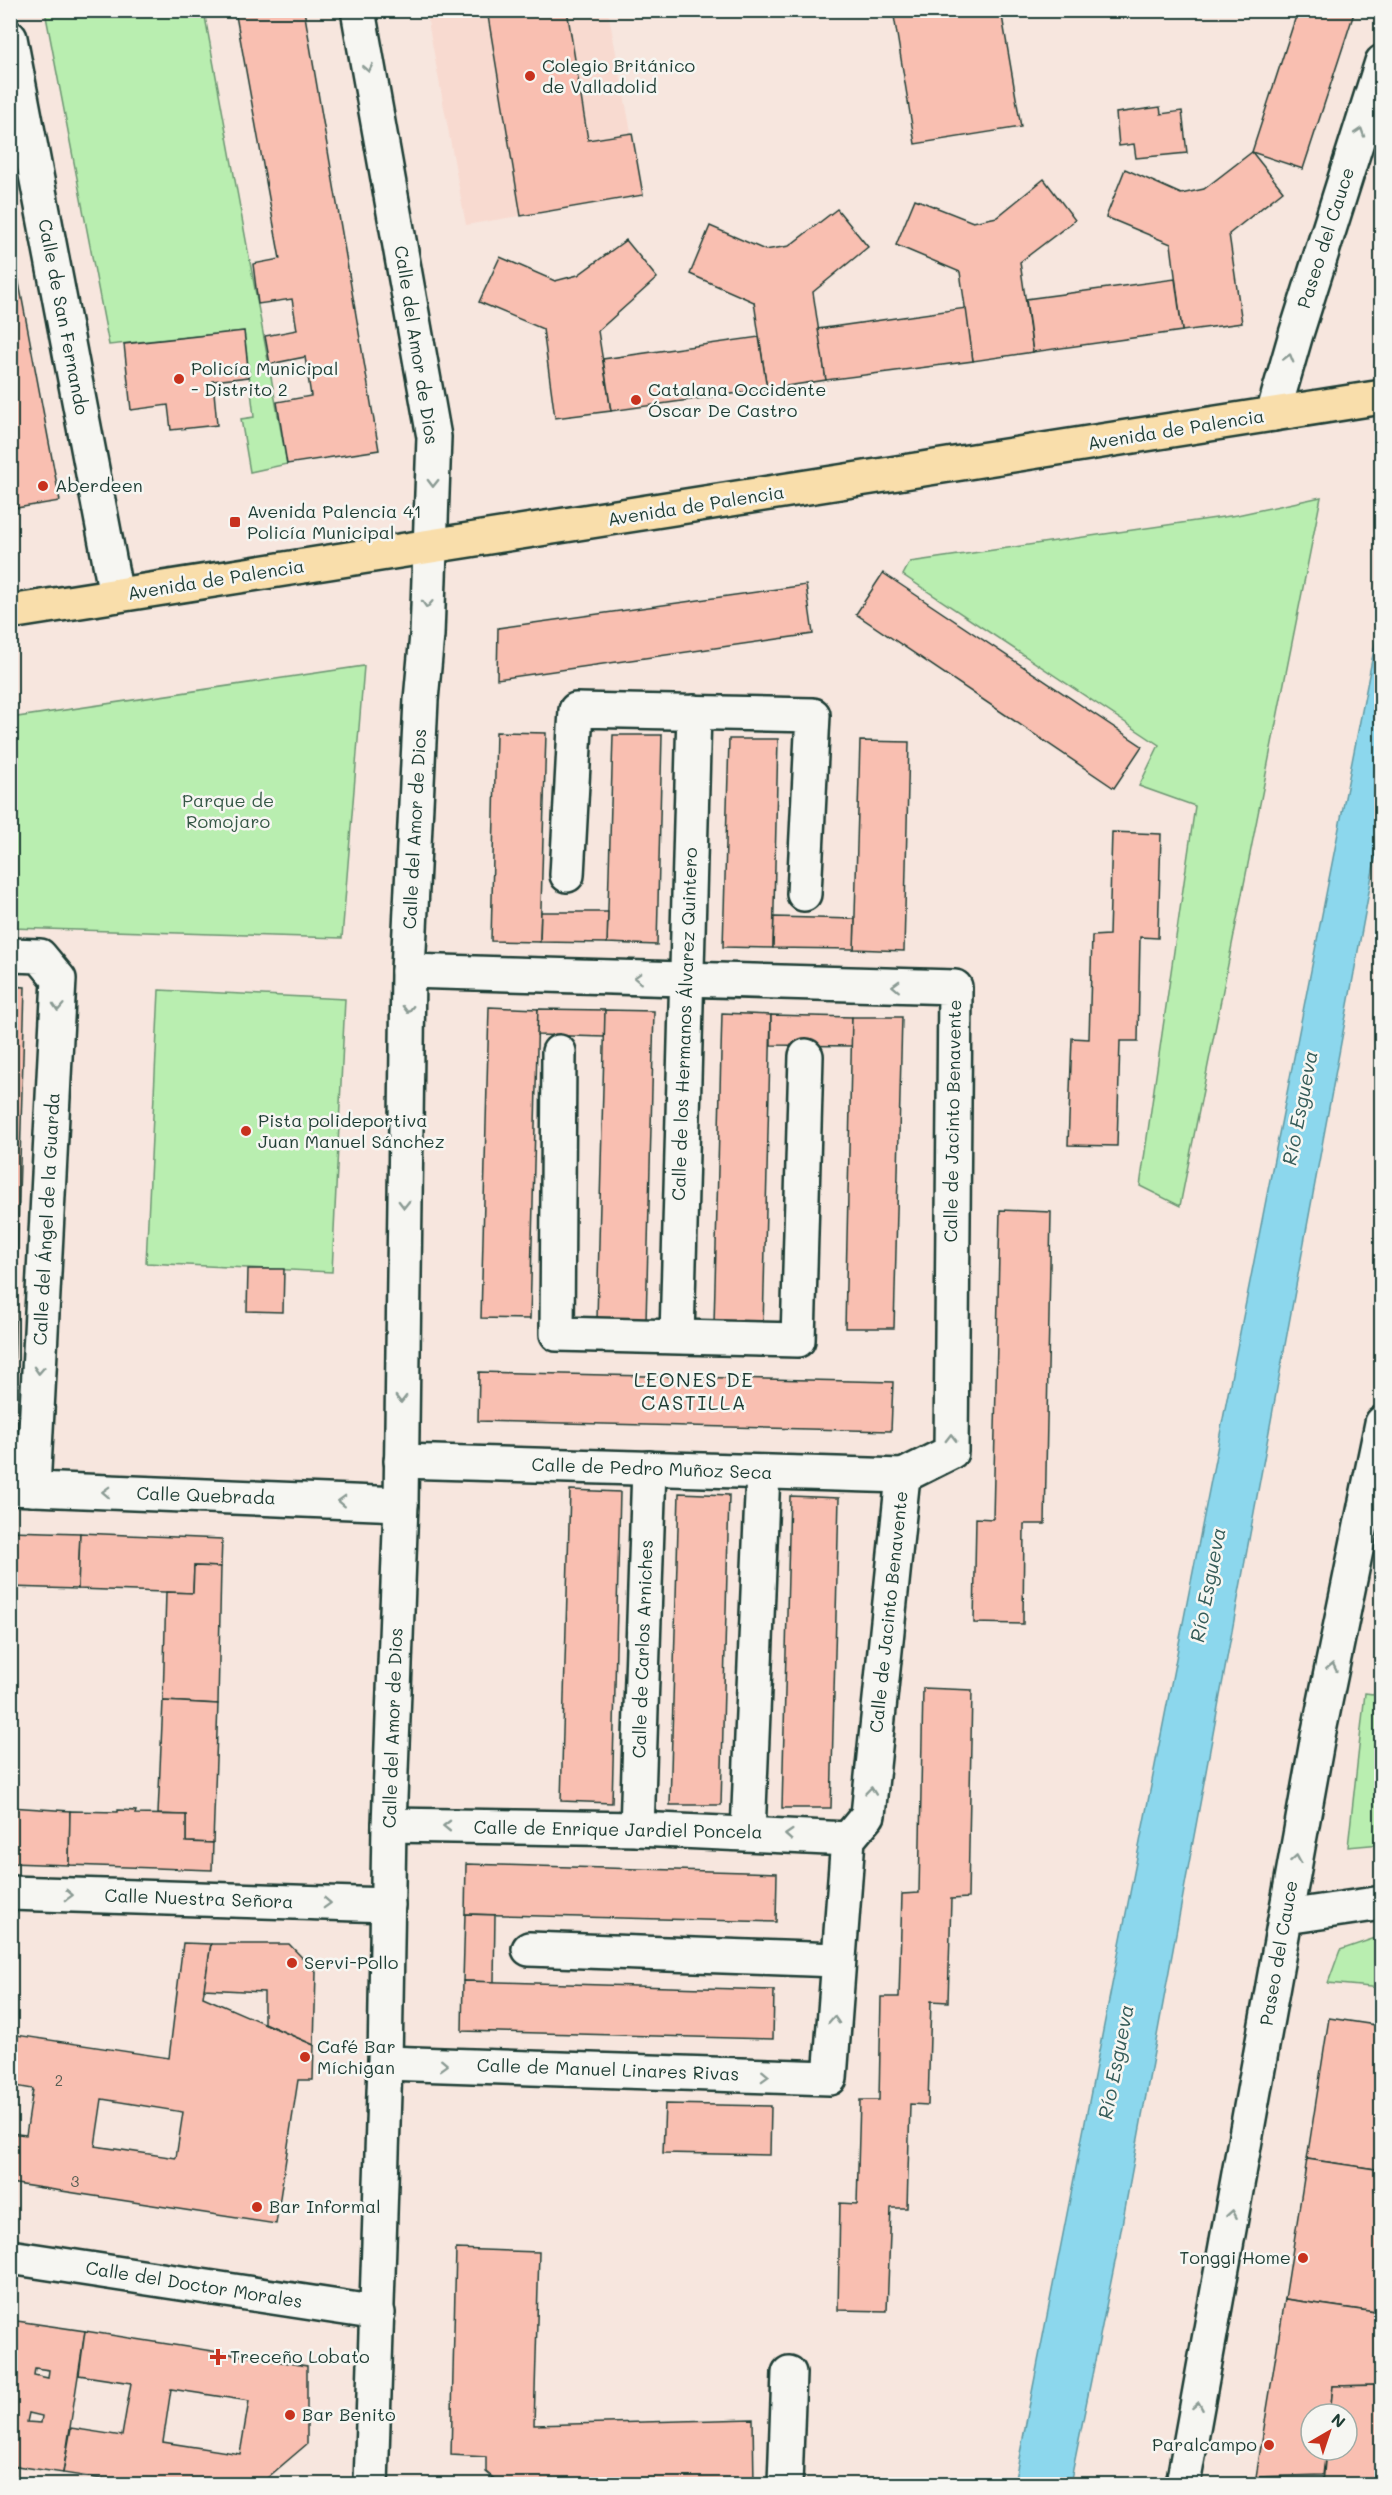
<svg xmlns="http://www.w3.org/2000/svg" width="1392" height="2495" viewBox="0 0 1392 2495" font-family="Mali,sans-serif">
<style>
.built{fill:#f8dad0}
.green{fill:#b9eeb0;stroke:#6c9672;stroke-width:1.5}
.water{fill:#8cd7ed;stroke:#6099a3;stroke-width:1.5}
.building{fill:#f9bfb1;stroke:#1f3d34;stroke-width:1.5;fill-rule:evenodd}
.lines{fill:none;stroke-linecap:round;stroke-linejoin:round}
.minor-casing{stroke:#1f3d34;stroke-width:38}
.major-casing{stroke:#1f3d34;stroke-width:38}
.minor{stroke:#f6f6f2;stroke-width:33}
.major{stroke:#f9deab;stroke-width:33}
.oneway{stroke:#8a9a93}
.poi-dot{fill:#c8321e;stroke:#f6f6f2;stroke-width:2}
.labels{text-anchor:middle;stroke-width:5;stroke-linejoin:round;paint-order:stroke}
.number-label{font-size:15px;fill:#565e53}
.poi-label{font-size:18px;fill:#1f3d34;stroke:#f6f6f2;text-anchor:start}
.street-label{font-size:18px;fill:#1f3d34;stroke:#f6f6f2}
.park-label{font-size:18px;fill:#365847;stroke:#f6f6f2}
.water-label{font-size:20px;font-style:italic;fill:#355c59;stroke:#f6f6f2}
.neighbourhood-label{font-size:20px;letter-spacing:1.5px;fill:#1f3d34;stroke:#f6f6f2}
</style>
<rect width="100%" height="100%" fill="#f7e6de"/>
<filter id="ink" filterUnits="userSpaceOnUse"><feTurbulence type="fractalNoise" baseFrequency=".0167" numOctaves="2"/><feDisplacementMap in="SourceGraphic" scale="12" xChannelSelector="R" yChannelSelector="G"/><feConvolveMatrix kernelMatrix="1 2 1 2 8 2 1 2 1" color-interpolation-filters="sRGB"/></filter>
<g filter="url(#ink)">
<path class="built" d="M 426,11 L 608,11 L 643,195 L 466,225 Z"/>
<g class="green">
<path d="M 45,11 L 204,11 L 287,464 L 250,472 L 241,419 L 254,417 L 244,331 L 109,345 Z"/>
<path d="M 1321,497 L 1180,1206 L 1140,1186 L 1195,806 L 1139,786 L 1159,745 L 903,575 L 910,562 L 1237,515 Z"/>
<path d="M 364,666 L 342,938 L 11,928 L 11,718 Z"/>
<path d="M 159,990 L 345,999 L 332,1272 L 146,1263 Z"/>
<path d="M 1365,1693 L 1381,1695 L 1381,1844 L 1348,1847 Z"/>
<path d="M 1381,1936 L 1381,1988 L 1328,1983 L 1340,1950 Z"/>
</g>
<path class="water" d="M 1381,614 L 1381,827 L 1116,2257 L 1070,2484 L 1014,2484 Z"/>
<g class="building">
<path d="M 235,10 L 304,10 L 379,450 L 287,464 L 277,402 L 311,396 L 305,357 L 270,364 L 265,336 L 297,330 L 292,299 L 258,304 L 253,264 L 280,259 Z"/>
<path d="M 487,10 L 567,10 L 588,140 L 632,133 L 643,195 L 521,216 Z"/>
<path d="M 893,10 L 1001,10 L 1021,127 L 915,144 Z"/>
<path d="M 1298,10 L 1355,10 L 1303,169 L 1252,152 Z"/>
<path d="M 1160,107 L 1161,114 L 1182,111 L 1187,153 L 1136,158 L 1134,144 L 1119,146 L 1116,113 Z"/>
<path d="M 1252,152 L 1283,191 L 1229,234 L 1242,323 L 1182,331 L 1171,244 L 1106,217 L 1125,169 L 1181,194 L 1204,189 Z"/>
<path d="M 1044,179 L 1075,220 L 1020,262 L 1033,352 L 973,361 L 960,272 L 896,245 L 915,199 L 973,222 L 997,217 Z"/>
<path d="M 837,209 L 868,247 L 813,292 L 826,380 L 767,389 L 754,302 L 690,274 L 710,226 L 765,250 L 789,246 Z"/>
<path d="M 10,235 L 60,501 L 10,509 Z"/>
<path d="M 626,240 L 657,278 L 598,331 L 611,411 L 555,418 L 543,329 L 479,302 L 500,257 L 555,281 L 578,275 Z"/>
<path d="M 1175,279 L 1182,331 L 1033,352 L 1026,299 Z"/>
<path d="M 966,308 L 973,361 L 826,380 L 818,329 Z"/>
<path d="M 244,331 L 249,377 L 213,381 L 217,425 L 171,430 L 168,405 L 131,410 L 124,344 Z"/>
<path d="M 759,337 L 767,389 L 611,411 L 603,359 Z"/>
<path d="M 883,573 L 1142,746 L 1114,788 L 856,614 Z"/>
<path d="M 806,585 L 813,634 L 497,679 L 498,628 Z"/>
<path d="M 496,732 L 546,733 L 540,942 L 491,941 Z"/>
<path d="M 613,735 L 662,735 L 657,945 L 607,943 Z"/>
<path d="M 729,739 L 778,739 L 773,948 L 723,947 Z"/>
<path d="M 860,741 L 909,742 L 904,951 L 854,949 Z"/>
<path d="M 1112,832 L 1161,834 L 1158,938 L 1140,937 L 1138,1041 L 1120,1041 L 1117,1146 L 1068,1145 L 1072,1038 L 1089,1039 L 1092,936 L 1109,935 Z"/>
<path d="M 541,912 L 608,912 L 607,943 L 540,942 Z"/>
<path d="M 774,917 L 855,919 L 854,949 L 773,948 Z"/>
<path d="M 10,986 L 25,987 L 12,1439 L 10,1438 Z"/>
<path d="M 489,1007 L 538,1009 L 530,1319 L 481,1318 Z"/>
<path d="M 538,1009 L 605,1010 L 605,1037 L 537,1035 Z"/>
<path d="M 605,1010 L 654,1011 L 646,1322 L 597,1320 Z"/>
<path d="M 722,1013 L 771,1015 L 763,1326 L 714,1324 Z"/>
<path d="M 771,1015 L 852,1017 L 852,1046 L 771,1045 Z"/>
<path d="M 852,1017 L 902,1017 L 894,1328 L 845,1328 Z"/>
<path d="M 1000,1210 L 1051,1212 L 1045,1524 L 1024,1524 L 1023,1624 L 974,1623 L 976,1518 L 993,1519 Z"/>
<path d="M 248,1269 L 284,1269 L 283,1312 L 247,1311 Z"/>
<path d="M 479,1372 L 893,1382 L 891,1431 L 478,1421 Z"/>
<path d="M 570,1490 L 620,1492 L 612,1803 L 561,1801 Z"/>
<path d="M 679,1493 L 729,1495 L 721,1805 L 670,1805 Z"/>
<path d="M 790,1496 L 839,1498 L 831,1808 L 782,1808 Z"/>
<path d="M 10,1531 L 80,1533 L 78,1589 L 10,1587 Z"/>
<path d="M 80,1533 L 222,1539 L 221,1567 L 194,1566 L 193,1593 L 78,1589 Z"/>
<path d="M 194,1566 L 221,1567 L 218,1704 L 163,1701 L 166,1592 L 193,1593 Z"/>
<path d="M 923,1688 L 972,1690 L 968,1898 L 951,1899 L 948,2002 L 931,2001 L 928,2105 L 910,2104 L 907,2208 L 891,2208 L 887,2311 L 838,2310 L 840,2203 L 857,2204 L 860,2100 L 879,2100 L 881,1997 L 899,1997 L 902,1894 L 919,1893 Z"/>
<path d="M 163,1701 L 218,1704 L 213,1843 L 186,1842 L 186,1815 L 158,1814 Z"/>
<path d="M 10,1807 L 70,1811 L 69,1865 L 10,1863 Z"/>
<path d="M 118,1810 L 136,1811 L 135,1814 L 186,1815 L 186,1842 L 213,1843 L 212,1870 L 69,1865 L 70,1811 L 118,1812 Z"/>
<path d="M 466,1864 L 777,1873 L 776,1922 L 465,1914 Z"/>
<path d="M 465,1914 L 495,1915 L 494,1982 L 463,1981 Z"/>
<path d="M 183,1943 L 211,1944 L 203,1997 L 314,2045 L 313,2080 L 298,2080 L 276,2224 L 10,2183 L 10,2133 L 26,2135 L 33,2089 L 10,2085 L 10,2034 L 169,2058 ZM 102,2099 L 183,2112 L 176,2158 L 95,2146 Z"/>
<path d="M 211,1944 L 289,1944 L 316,1972 L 314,2045 L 264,2023 L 264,1992 L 204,1989 Z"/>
<path d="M 463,1981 L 774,1990 L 773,2039 L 462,2031 Z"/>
<path d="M 1329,2018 L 1382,2026 L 1382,2170 L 1307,2159 Z"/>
<path d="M 665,2104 L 771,2106 L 770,2155 L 663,2153 Z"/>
<path d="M 1307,2159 L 1382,2170 L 1382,2313 L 1285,2299 Z"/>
<path d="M 456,2249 L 539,2252 L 534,2425 L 753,2419 L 754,2484 L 511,2484 L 511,2482 L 497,2481 L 486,2472 L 486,2457 L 451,2455 Z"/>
<path d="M 1285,2299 L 1382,2313 L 1382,2385 L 1333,2386 L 1330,2414 L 1311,2414 L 1311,2450 L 1326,2450 L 1323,2475 L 1256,2477 Z"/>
<path d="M 10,2320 L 85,2331 L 63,2473 L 10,2465 ZM 35,2368 L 49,2370 L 48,2378 L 34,2375 ZM 29,2413 L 42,2416 L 41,2423 L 27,2422 Z"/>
<path d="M 85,2331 L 307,2366 L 307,2444 L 260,2484 L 134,2484 L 63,2473 L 71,2428 L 122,2436 L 131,2383 L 79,2375 ZM 171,2389 L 249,2401 L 240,2454 L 163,2442 Z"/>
<path d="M 1382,2385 L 1382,2484 L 1323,2484 L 1326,2450 L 1347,2450 L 1347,2414 L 1330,2414 L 1333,2386 Z"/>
</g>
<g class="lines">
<defs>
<g id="minor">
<path d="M 358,10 L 434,437 L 427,635 L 421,700 L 408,971 L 401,1504 L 389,1825 L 385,2063 L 371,2484"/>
<path d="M 10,38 L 116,595"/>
<path d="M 1273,414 L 1296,334 L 1382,62"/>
<path d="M 567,875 L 576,710 L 813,715 L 804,894"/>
<path d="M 10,955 L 40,956 L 59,979 L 33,1489"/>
<path d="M 559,1052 L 557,1334 L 798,1340 L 806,1056"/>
<path d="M 677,1336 L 694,712"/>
<path d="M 401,1461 L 903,1476"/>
<path d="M 10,1488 L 401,1504"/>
<path d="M 389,1825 L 637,1829 L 848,1839"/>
<path d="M 637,1829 L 649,1468"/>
<path d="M 748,1833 L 763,1472"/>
<path d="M 10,1893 L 388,1905"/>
<path d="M 1286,1917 L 1382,1903"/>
<path d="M 529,1949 L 837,1960"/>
<path d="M 385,2063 L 830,2078 L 848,1839 L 868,1815 L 903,1476 L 951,1452 L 955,987 L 408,971"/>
<path d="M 10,2257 L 378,2313"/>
<path d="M 785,2484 L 789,2373"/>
<path d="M 1183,2484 L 1318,1736 L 1382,1423"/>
</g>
<path id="major" d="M 10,612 L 1382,397"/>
</defs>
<use href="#minor" class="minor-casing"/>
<use href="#major" class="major-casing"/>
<use href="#minor" class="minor"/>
<use href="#major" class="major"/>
</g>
<defs><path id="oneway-chevron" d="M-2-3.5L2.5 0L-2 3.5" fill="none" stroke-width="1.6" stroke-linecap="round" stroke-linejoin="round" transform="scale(1.5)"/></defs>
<g class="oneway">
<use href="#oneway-chevron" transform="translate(368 68) rotate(79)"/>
<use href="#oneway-chevron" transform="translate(1360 132) rotate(-72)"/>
<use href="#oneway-chevron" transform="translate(1289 358) rotate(-74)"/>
<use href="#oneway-chevron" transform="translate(433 483) rotate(91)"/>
<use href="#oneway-chevron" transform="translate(427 604) rotate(93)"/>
<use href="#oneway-chevron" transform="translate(638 978) rotate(-178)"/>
<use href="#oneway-chevron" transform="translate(896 986) rotate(-178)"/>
<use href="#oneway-chevron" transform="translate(58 1007) rotate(93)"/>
<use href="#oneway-chevron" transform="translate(408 1009) rotate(91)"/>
<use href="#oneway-chevron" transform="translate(404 1204) rotate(91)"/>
<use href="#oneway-chevron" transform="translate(39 1370) rotate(93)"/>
<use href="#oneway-chevron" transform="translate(401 1399) rotate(91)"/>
<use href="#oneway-chevron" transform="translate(951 1438) rotate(-90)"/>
<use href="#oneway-chevron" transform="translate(106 1492) rotate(-178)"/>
<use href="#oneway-chevron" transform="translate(342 1501) rotate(-178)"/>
<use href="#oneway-chevron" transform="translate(1332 1667) rotate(-78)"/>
<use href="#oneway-chevron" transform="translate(871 1791) rotate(-84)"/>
<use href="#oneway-chevron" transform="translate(447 1826) rotate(-179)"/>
<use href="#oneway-chevron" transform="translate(789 1835) rotate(-176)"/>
<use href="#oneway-chevron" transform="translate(1296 1859) rotate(-80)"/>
<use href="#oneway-chevron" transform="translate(69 1895) rotate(2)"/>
<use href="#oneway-chevron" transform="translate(327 1903) rotate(2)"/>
<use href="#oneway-chevron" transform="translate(834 2020) rotate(-87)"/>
<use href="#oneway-chevron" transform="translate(444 2065) rotate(2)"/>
<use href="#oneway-chevron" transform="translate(765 2076) rotate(2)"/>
<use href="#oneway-chevron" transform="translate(1232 2214) rotate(-80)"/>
<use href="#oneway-chevron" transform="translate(1198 2406) rotate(-80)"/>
</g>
</g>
<g class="poi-dot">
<circle cx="530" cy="76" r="6"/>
<circle cx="179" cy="379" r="6"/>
<circle cx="636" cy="400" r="6"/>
<circle cx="43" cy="486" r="6"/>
<rect x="229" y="516" width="12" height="12" rx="3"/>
<circle cx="246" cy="1131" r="6"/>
<circle cx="292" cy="1963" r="6"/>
<circle cx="305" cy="2057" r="6"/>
<circle cx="257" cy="2207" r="6"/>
<circle cx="1303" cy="2258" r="6"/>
<path d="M215 2348h6v6h6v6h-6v6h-6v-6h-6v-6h6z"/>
<circle cx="290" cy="2415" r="6"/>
<circle cx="1269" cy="2445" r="6"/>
</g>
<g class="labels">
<g class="number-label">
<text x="59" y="2086">2</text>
<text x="75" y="2187">3</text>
</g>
<g class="poi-label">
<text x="542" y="72">Colegio Británico<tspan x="542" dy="21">de Valladolid</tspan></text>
<text x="191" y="375">Policía Municipal<tspan x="191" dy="21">- Distrito 2</tspan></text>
<text x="648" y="396">Catalana Occidente<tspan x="648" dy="21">Óscar De Castro</tspan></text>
<text x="55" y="492">Aberdeen</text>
<text x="247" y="518">Avenida Palencia 41<tspan x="247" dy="21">Policía Municipal</tspan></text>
<text x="258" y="1127">Pista polideportiva<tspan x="258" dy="21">Juan Manuel Sánchez</tspan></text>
<text x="304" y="1969">Servi-Pollo</text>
<text x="317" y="2053">Café Bar<tspan x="317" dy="21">Míchigan</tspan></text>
<text x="269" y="2213">Bar Informal</text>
<text x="1291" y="2264" text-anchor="end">Tonggi Home</text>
<text x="230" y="2363">Treceño Lobato</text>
<text x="302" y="2421">Bar Benito</text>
<text x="1257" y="2451" text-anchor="end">Paralcampo</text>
</g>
<g class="street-label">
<text transform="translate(1326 238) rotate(-72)" y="6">Paseo del Cauce</text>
<text transform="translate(63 317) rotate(79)" y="6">Calle de San Fernando</text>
<text transform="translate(416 345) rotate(81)" y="6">Calle del Amor de Dios</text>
<text transform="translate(1176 430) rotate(-9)" y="6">Avenida de Palencia</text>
<text transform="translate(696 506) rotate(-9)" y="6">Avenida de Palencia</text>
<text transform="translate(216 580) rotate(-9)" y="6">Avenida de Palencia</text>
<text transform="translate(415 829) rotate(-87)" y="6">Calle del Amor de Dios</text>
<text transform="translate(685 1024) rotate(-88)" y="6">Calle de los Hermanos Álvarez Quintero</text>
<text transform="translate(953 1121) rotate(-89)" y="6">Calle de Jacinto Benavente</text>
<text transform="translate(47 1219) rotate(-87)" y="6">Calle del Ángel de la Guarda</text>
<text transform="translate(652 1469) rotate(2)" y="6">Calle de Pedro Muñoz Seca</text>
<text transform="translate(206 1496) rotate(2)" y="6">Calle Quebrada</text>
<text transform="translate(889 1612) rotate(-84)" y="6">Calle de Jacinto Benavente</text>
<text transform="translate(643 1649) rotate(-88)" y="6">Calle de Carlos Arniches</text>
<text transform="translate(393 1728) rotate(-88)" y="6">Calle del Amor de Dios</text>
<text transform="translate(618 1830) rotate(1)" y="6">Calle de Enrique Jardiel Poncela</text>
<text transform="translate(199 1899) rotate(2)" y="6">Calle Nuestra Señora</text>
<text transform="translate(1279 1953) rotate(-80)" y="6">Paseo del Cauce</text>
<text transform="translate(608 2070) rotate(2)" y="6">Calle de Manuel Linares Rivas</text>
<text transform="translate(194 2285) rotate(9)" y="6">Calle del Doctor Morales</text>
</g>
<g class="park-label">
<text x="228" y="807">Parque de<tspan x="228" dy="21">Romojaro</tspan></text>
</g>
<g class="water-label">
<text transform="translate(1300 1108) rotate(-79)" y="7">Río Esgueva</text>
<text transform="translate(1208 1585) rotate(-79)" y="7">Río Esgueva</text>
<text transform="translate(1116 2062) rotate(-79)" y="7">Río Esgueva</text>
</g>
<g class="neighbourhood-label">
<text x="694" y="1387">LEONES DE<tspan x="694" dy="23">CASTILLA</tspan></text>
</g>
</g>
<rect width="1392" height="2495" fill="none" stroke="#f6f6f2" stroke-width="36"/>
<rect x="18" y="18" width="1356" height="2459" fill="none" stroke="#1f3d34" stroke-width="2" filter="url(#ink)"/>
<g transform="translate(1329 2432) rotate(39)"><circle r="28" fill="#f6f6f2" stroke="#a0aca6" stroke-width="1.5"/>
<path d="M0-4.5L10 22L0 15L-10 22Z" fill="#c8321e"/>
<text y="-9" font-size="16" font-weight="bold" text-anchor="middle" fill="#1f3d34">N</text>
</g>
</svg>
